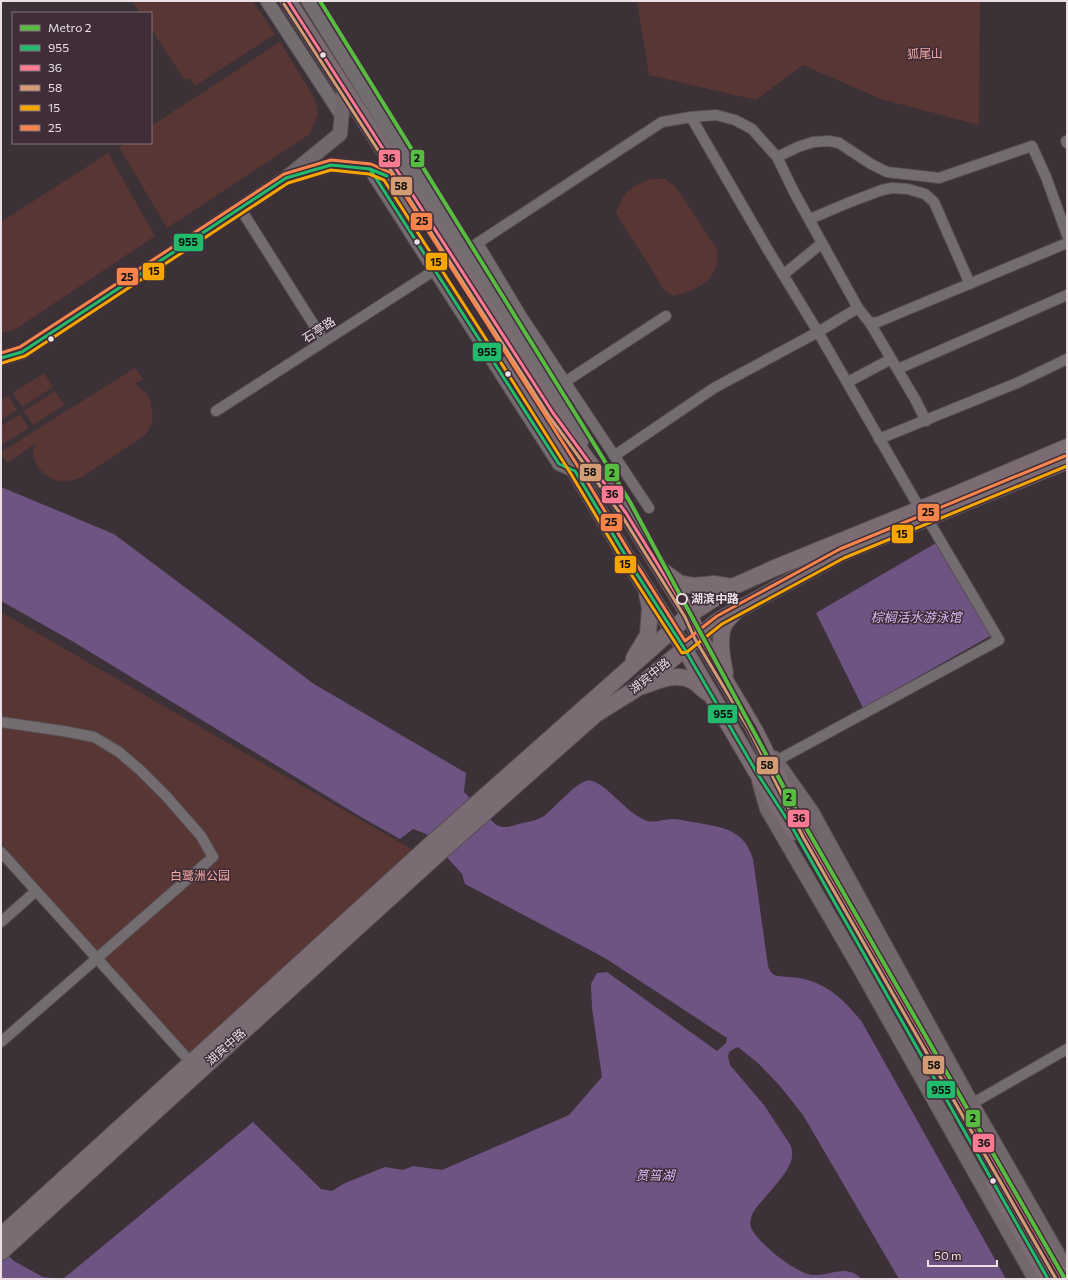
<svg xmlns="http://www.w3.org/2000/svg" width="1068" height="1280" viewBox="0 0 1068 1280" font-family="Commissioner,'Noto Sans SC',sans-serif">
<style>
.green{fill:#583634}
.water{fill:#6d5483}
.lines{fill:none;stroke-linecap:round;stroke-linejoin:round}
.minor-casing{stroke:#564d52;stroke-width:12}
.tertiary-casing{stroke:#564d52;stroke-width:15}
.secondary-casing{stroke:#564d52;stroke-width:16}
.primary-casing{stroke:#564d52;stroke-width:18}
.minor{stroke:#736c70;stroke-width:10}
.tertiary{stroke:#736c70;stroke-width:13}
.secondary{stroke:#72676c;stroke-width:14}
.primary{stroke:#7a6c72;stroke-width:16}
.bus-1-casing{stroke:#3f2d37;stroke-width:6}
.bus-2-casing{stroke:#3f2d37;stroke-width:6}
.bus-3-casing{stroke:#3f2d37;stroke-width:6}
.bus-4-casing{stroke:#3f2d37;stroke-width:6}
.bus-5-casing{stroke:#3f2d37;stroke-width:6}
.bus-1{stroke:#20bc6c;stroke-width:3}
.bus-2{stroke:#fe7a93;stroke-width:3}
.bus-3{stroke:#d39c74;stroke-width:3}
.bus-4{stroke:#f7a600;stroke-width:3}
.bus-5{stroke:#f8844c;stroke-width:3}
.metro-1-casing{stroke:#3f2d37;stroke-width:7}
.metro-1{stroke:#57bc41;stroke-width:4}
.bus-dot{fill:#ece0e6;stroke:#3f2d37;stroke-width:1.5}
.stop-dot{fill:#3f2d37;stroke:#ece0e6;stroke-width:2}
.labels{text-anchor:middle;stroke-width:3;stroke-linejoin:round;paint-order:stroke}
.park-label{font-size:12px;fill:#f4a8a2;stroke:#3f2d37}
.street-label{font-size:12px;fill:#ece0e6;stroke:#3f2d37}
.stop-label{font-size:12px;font-weight:bold;fill:#ece0e6;stroke:#3f2d37;text-anchor:start}
.water-label{font-size:13px;font-style:italic;fill:#d9baf8;stroke:#3f2d37}
.line-badge{stroke:#3f2d37;stroke-width:1.5}
.pale-badge-label{font-size:11px;text-anchor:middle;font-weight:bold;fill:#111}
</style>
<rect width="100%" height="100%" fill="#3b3136"/>
<g class="green">
<path d="M 132,1 L 253,1 L 275,34 L 195,86 L 190,79 L 184,79 L 151,29 L 151,13 L 140,13 Z"/>
<path d="M 637,1 L 980,1 L 979,125 L 881,99 L 803,65 L 756,100 L 649,75 Z"/>
<path d="M 280,42 L 315,99 L 318,114 L 310,134 L 167,228 L 119,147 L 125,143 L 151,143 L 151,126 Z"/>
<path d="M 108,153 L 155,236 L 14,330 L 1,333 L 1,222 Z"/>
<path d="M 651,179 L 665,179 L 676,187 L 717,249 C 721,279 699,290 673,296 L 665,291 L 616,213 C 625,190 628,188 651,179 Z"/>
<path d="M 135,368 L 143,379 L 135,384 L 145,392 L 150,399 L 153,417 L 151,426 L 146,434 L 135,442 L 80,478 C 73,480 66,482 59,481 C 48,479 34,467 33,455 C 33,452 35,447 36,443 L 7,463 L 1,454 L 1,452 Z"/>
<path d="M 44,373 L 53,387 L 22,407 L 13,393 Z"/>
<path d="M 55,391 L 64,405 L 33,425 L 24,411 Z"/>
<path d="M 8,396 L 17,410 L 1,420 L 1,400 Z"/>
<path d="M 20,414 L 29,428 L 1,445 L 1,426 Z"/>
<path d="M 1,612 L 413,850 L 191,1063 L 1,843 Z"/>
</g>
<g class="water">
<path d="M 1,487 L 114,534 L 314,684 L 466,773 L 464,792 L 495,824 C 503,829 509,827 518,824 C 526,822 537,821 544,816 C 556,807 573,785 586,781 C 602,776 628,817 648,821 C 655,823 664,819 672,819 C 681,819 690,822 699,823 C 725,828 744,830 753,859 L 768,966 C 770,971 771,974 777,976 C 787,977 798,977 808,980 C 831,987 847,1003 862,1022 L 1006,1279 L 899,1279 L 803,1115 L 780,1086 L 759,1064 L 738,1047 L 730,1051 L 728,1056 L 730,1065 L 764,1105 L 791,1146 C 792,1151 793,1157 791,1161 C 787,1174 771,1190 762,1201 C 758,1205 754,1210 752,1215 C 751,1219 749,1223 751,1227 C 756,1242 797,1274 812,1275 C 832,1276 845,1263 862,1279 L 63,1279 L 253,1122 L 321,1189 L 332,1191 L 345,1183 L 385,1167 L 403,1170 L 413,1166 L 442,1170 L 569,1115 L 602,1077 L 592,1008 L 591,984 L 597,973 L 607,972 L 717,1051 L 726,1043 L 727,1038 L 605,958 L 465,884 L 462,874 L 426,834 L 413,829 L 400,839 L 361,817 L 72,641 L 1,601 Z"/>
<path d="M 936,543 L 992,635 L 863,708 L 816,613 Z"/>
<path d="M 1,1249 L 14,1261 L 43,1277 L 62,1279 L 1,1279 Z"/>
</g>
<g class="lines">
<defs>
<g id="minor">
<path d="M 691,117 L 768,250 L 818,332 L 920,509"/>
<path d="M 1066,141 L 1067,143"/>
<path d="M 777,157 L 798,147 L 813,142 L 829,141 L 839,143 L 871,164 L 887,172 L 939,178 L 1032,146 L 1046,177 L 1067,235"/>
<path d="M 240,208 L 324,341"/>
<path d="M 810,219 L 850,202 L 882,190 L 892,188 L 908,189 L 925,194 L 934,202 L 970,284"/>
<path d="M 478,243 L 521,315 L 649,508"/>
<path d="M 822,243 L 858,308 L 870,323 L 915,399 L 926,421"/>
<path d="M 464,252 L 662,122 L 691,117 L 716,115 L 735,120 L 752,129 L 777,157 L 794,192 L 822,243 L 783,275"/>
<path d="M 870,323 L 878,322 L 1067,243"/>
<path d="M 898,369 L 1067,295"/>
<path d="M 848,382 L 891,359"/>
<path d="M 551,391 L 666,316"/>
<path d="M 216,411 L 435,270"/>
<path d="M 879,439 L 1017,383 L 1067,359"/>
<path d="M 614,456 L 714,388 L 818,332 L 858,308"/>
<path d="M 1,722 L 63,731 L 94,737 L 119,752 L 140,770 L 167,797 L 201,836 L 213,857 L 1,1042"/>
<path d="M 776,761 L 999,640 L 927,518"/>
<path d="M 1,852 L 194,1066"/>
<path d="M 1,922 L 36,891"/>
<path d="M 954,1114 L 1067,1049"/>
</g>
<g id="tertiary">
<path d="M 267,1 L 342,116"/>
<path d="M 308,1 L 582,441"/>
<path d="M 370,169 L 559,464 L 575,471"/>
</g>
<g id="secondary">
<path d="M 292,176 L 331,165 L 370,169 L 387,176"/>
<path d="M 1,358 L 22,352 L 286,178 L 340,134 L 344,88"/>
<path d="M 774,758 L 812,812 L 972,1104 L 1067,1270"/>
<path d="M 759,781 L 767,809 L 858,965 L 1035,1279"/>
</g>
<g id="primary">
<path d="M 288,1 L 553,413 L 626,513 L 689,615 L 699,636 L 754,729 L 807,835 L 915,1025 L 1062,1279"/>
<path d="M 387,176 L 417,222"/>
<path d="M 508,364 L 575,471 L 633,568 L 684,648 L 757,773 L 795,832"/>
<path d="M 664,572 L 679,583 L 694,586 L 714,584 L 732,587"/>
<path d="M 634,658 L 648,635 L 650,608 L 647,594"/>
<path d="M 725,673 C 722,659 718,638 724,625 C 726,621 731,616 734,613"/>
<path d="M 643,686 C 659,680 677,672 693,681 C 698,684 703,690 708,693"/>
<path d="M 994,1184 L 1048,1279"/>
<path d="M 1,1236 L 430,845 L 689,615 L 732,587 L 777,567 L 952,496 L 1067,447"/>
<path d="M 1,1252 L 438,854 L 596,714 L 636,689 L 719,620 L 842,553 L 1067,461"/>
</g>
</defs>
<use href="#minor" class="minor-casing"/>
<use href="#tertiary" class="tertiary-casing"/>
<use href="#secondary" class="secondary-casing"/>
<use href="#primary" class="primary-casing"/>
<use href="#minor" class="minor"/>
<use href="#tertiary" class="tertiary"/>
<use href="#secondary" class="secondary"/>
<use href="#primary" class="primary"/>
<defs>
<g id="bus-1">
<path d="M 370,169 L 559,464 L 575,471 L 633,568 L 684,648 L 757,773 L 792,827 L 1048,1279"/>
<path d="M 1,358 L 22,352 L 286,178 L 331,165 L 370,169 L 387,176"/>
</g>
<path id="bus-2" d="M 288,1 L 553,413 L 626,513 L 689,615 L 699,636 L 754,729 L 807,835 L 1062,1279"/>
<path id="bus-3" d="M 284,4 L 549,416 L 622,516 L 685,617 L 695,639 L 750,731 L 803,837 L 1056,1279"/>
<path id="bus-4" d="M 2,363 L 25,356 L 288,183 L 331,170 L 369,174 L 384,180 L 491,347 L 571,474 L 629,571 L 682,653 L 687,652 L 722,624 L 844,558 L 1067,466"/>
<path id="bus-5" d="M 1,353 L 20,347 L 284,174 L 331,160 L 371,164 L 391,173 L 579,468 L 637,565 L 685,641 L 717,616 L 840,549 L 1065,456"/>
</defs>
<use href="#bus-1" class="bus-1-casing"/>
<use href="#bus-2" class="bus-2-casing"/>
<use href="#bus-3" class="bus-3-casing"/>
<use href="#bus-4" class="bus-4-casing"/>
<use href="#bus-5" class="bus-5-casing"/>
<use href="#bus-1" class="bus-1"/>
<use href="#bus-2" class="bus-2"/>
<use href="#bus-3" class="bus-3"/>
<use href="#bus-4" class="bus-4"/>
<use href="#bus-5" class="bus-5"/>
<defs>
<path id="metro-1" d="M 320,1 L 630,502 L 796,810 L 1065,1279"/>
</defs>
<use href="#metro-1" class="metro-1-casing"/>
<use href="#metro-1" class="metro-1"/>
</g>
<g class="bus-dot">
<circle cx="323" cy="55" r="3.5"/>
<circle cx="417" cy="242" r="3.5"/>
<circle cx="51" cy="339" r="3.5"/>
<circle cx="508" cy="374" r="3.5"/>
<circle cx="993" cy="1181" r="3.5"/>
</g>
<circle class="stop-dot" cx="682" cy="599" r="5"/>
<g class="labels">
<g class="park-label">
<text x="925" y="58">狐尾山</text>
<text x="200" y="880">白鹭洲公园</text>
</g>
<g class="street-label">
<text transform="translate(319 330) rotate(-33)" y="4">石亭路</text>
<text transform="translate(650 676) rotate(-39)" y="4">湖宾中路</text>
<text transform="translate(226 1047) rotate(-42)" y="4">湖宾中路</text>
</g>
<g class="stop-label">
<text x="691" y="603">湖滨中路</text>
</g>
<g class="water-label">
<text x="916" y="622">棕榈活水游泳馆</text>
<text x="655" y="1180">筼筜湖</text>
</g>
</g>
<g class="line-badge">
<rect x="378" y="149" width="23" height="19" rx="4" fill="#fe7a93"/>
<rect x="410" y="149" width="15" height="19" rx="4" fill="#57bc41"/>
<rect x="390" y="176" width="23" height="20" rx="4" fill="#d39c74"/>
<rect x="410" y="212" width="23" height="19" rx="4" fill="#f8844c"/>
<rect x="173" y="233" width="31" height="19" rx="4" fill="#20bc6c"/>
<rect x="425" y="252" width="23" height="19" rx="4" fill="#f7a600"/>
<rect x="142" y="262" width="23" height="19" rx="4" fill="#f7a600"/>
<rect x="116" y="267" width="23" height="19" rx="4" fill="#f8844c"/>
<rect x="472" y="342" width="30" height="20" rx="4" fill="#20bc6c"/>
<rect x="579" y="463" width="23" height="19" rx="4" fill="#d39c74"/>
<rect x="604" y="463" width="16" height="19" rx="4" fill="#57bc41"/>
<rect x="601" y="485" width="23" height="19" rx="4" fill="#fe7a93"/>
<rect x="917" y="503" width="23" height="19" rx="4" fill="#f8844c"/>
<rect x="600" y="513" width="23" height="19" rx="4" fill="#f8844c"/>
<rect x="891" y="524" width="23" height="20" rx="4" fill="#f7a600"/>
<rect x="614" y="555" width="23" height="19" rx="4" fill="#f7a600"/>
<rect x="707" y="704" width="31" height="20" rx="4" fill="#20bc6c"/>
<rect x="756" y="756" width="23" height="19" rx="4" fill="#d39c74"/>
<rect x="782" y="788" width="15" height="19" rx="4" fill="#57bc41"/>
<rect x="787" y="809" width="23" height="19" rx="4" fill="#fe7a93"/>
<rect x="922" y="1055" width="23" height="20" rx="4" fill="#d39c74"/>
<rect x="926" y="1080" width="30" height="19" rx="4" fill="#20bc6c"/>
<rect x="965" y="1109" width="16" height="19" rx="4" fill="#57bc41"/>
<rect x="972" y="1133" width="23" height="20" rx="4" fill="#fe7a93"/>
</g>
<g class="pale-badge-label">
<text x="389" y="162">36</text>
<text x="417" y="162">2</text>
<text x="401" y="190">58</text>
<text x="422" y="225">25</text>
<text x="188" y="246">955</text>
<text x="436" y="266">15</text>
<text x="154" y="275">15</text>
<text x="127" y="281">25</text>
<text x="487" y="356">955</text>
<text x="590" y="476">58</text>
<text x="612" y="477">2</text>
<text x="612" y="498">36</text>
<text x="928" y="516">25</text>
<text x="611" y="526">25</text>
<text x="902" y="538">15</text>
<text x="625" y="568">15</text>
<text x="723" y="718">955</text>
<text x="767" y="769">58</text>
<text x="789" y="801">2</text>
<text x="799" y="822">36</text>
<text x="934" y="1069">58</text>
<text x="941" y="1094">955</text>
<text x="973" y="1122">2</text>
<text x="984" y="1147">36</text>
</g>
<rect width="1068" height="1280" fill="none" stroke="#ece0e6" stroke-width="4"/>
<rect x="12" y="12" width="140" height="132" fill="#3f2d37" stroke="#84757d"/>
<rect x="20" y="25" width="20" height="6" fill="#57bc41" stroke="#84757d"/>
<text x="48" y="32" font-size="12" fill="#ece0e6">Metro 2</text>
<rect x="20" y="45" width="20" height="6" fill="#20bc6c" stroke="#84757d"/>
<text x="48" y="52" font-size="12" fill="#ece0e6">955</text>
<rect x="20" y="65" width="20" height="6" fill="#fe7a93" stroke="#84757d"/>
<text x="48" y="72" font-size="12" fill="#ece0e6">36</text>
<rect x="20" y="85" width="20" height="6" fill="#d39c74" stroke="#84757d"/>
<text x="48" y="92" font-size="12" fill="#ece0e6">58</text>
<rect x="20" y="105" width="20" height="6" fill="#f7a600" stroke="#84757d"/>
<text x="48" y="112" font-size="12" fill="#ece0e6">15</text>
<rect x="20" y="125" width="20" height="6" fill="#f8844c" stroke="#84757d"/>
<text x="48" y="132" font-size="12" fill="#ece0e6">25</text>
<path d="M928 1260v6h69v-6" fill="none" stroke="#ece0e6" stroke-width="2"/>
<text x="934" y="1260" font-size="12" fill="#ece0e6" stroke="#3f2d37" stroke-width="3" paint-order="stroke">50 m</text>
</svg>
